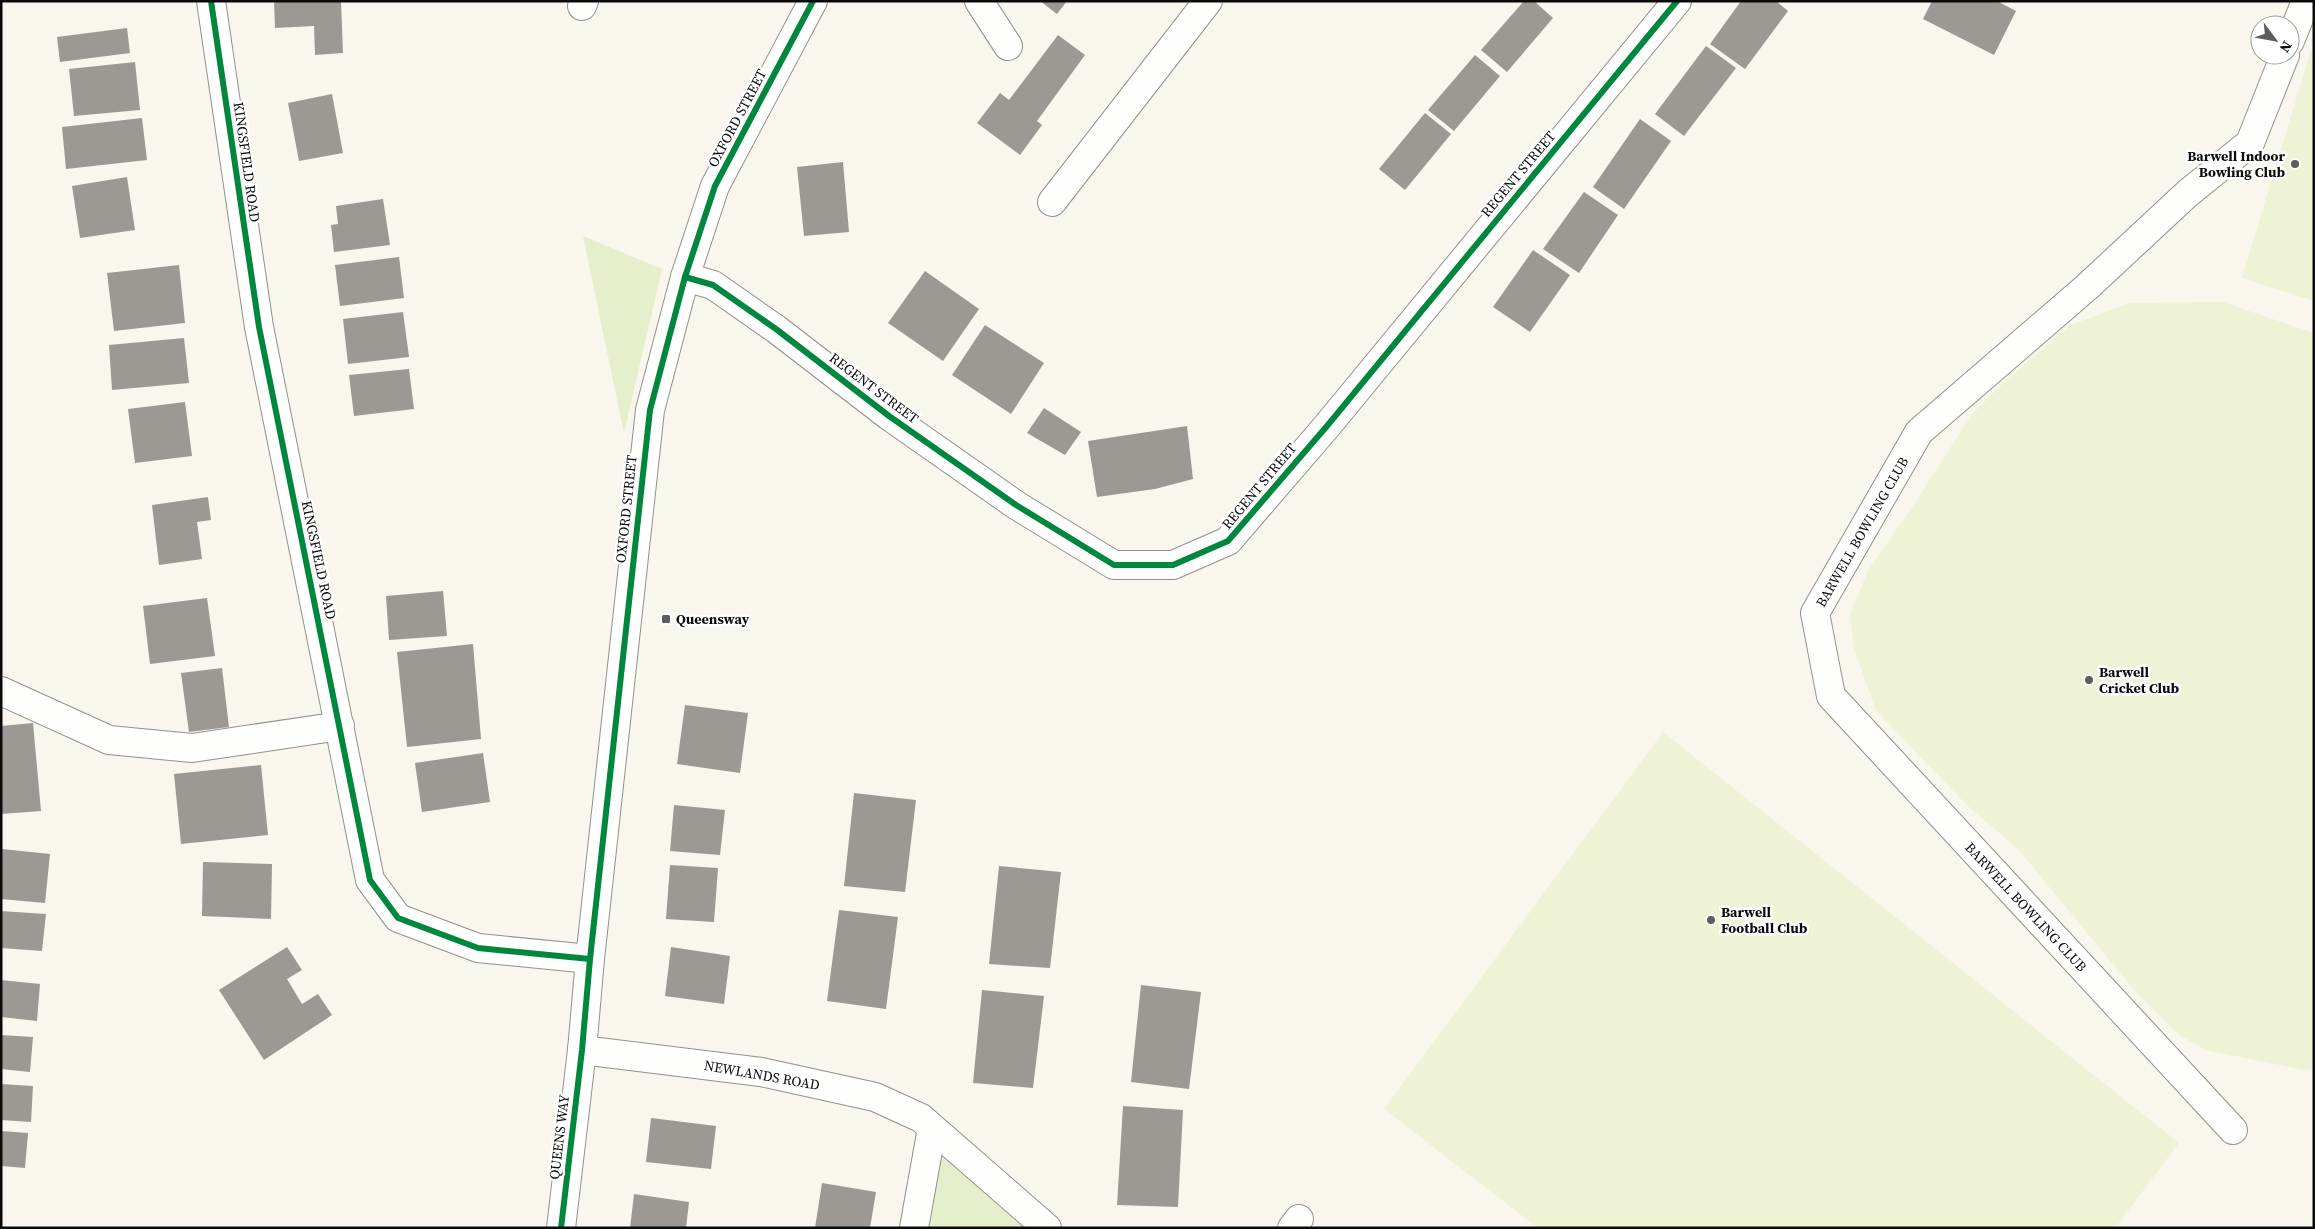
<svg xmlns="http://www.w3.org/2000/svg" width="2315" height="1229" viewBox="0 0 2315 1229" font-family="'Source Serif 4',serif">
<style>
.green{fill:#e5efcc}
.pitch{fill:#eef3d6}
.building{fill:#9c9893}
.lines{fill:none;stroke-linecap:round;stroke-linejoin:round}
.minor-casing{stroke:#92908c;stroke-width:30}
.minor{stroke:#fefefc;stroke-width:28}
.cycleway-casing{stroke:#fff;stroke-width:9}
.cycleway{stroke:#00873e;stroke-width:6}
.poi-dot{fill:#5e5d59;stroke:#fff;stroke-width:2}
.labels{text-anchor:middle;stroke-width:5;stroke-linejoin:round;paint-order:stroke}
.street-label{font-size:14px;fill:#0a0a0a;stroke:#fff}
.poi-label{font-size:14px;font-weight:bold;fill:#0a0a0a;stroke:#fff;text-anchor:start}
</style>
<rect width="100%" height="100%" fill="#f9f6ed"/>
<g class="green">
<path d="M 583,236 L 662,269 L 624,433 Z"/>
<path d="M 921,1118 L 1046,1228 L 906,1228 Z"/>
</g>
<g class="pitch">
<path d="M 2311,50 L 2314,51 L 2314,301 L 2242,278 Z"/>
<path d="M 2223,302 L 2314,333 L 2314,1069 L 2304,1070 L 2206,1050 L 2179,1035 L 2134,990 L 2018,849 L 1969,807 L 1876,711 L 1854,648 L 1850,616 L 1868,570 L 1909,512 L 1972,414 L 2006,380 L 2071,325 L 2130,303 Z"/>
<path d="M 1663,732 L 2179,1143 L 2115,1228 L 1538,1228 L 1384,1109 Z"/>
</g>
<g class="building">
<path d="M 274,1 L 341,1 L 343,53 L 315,55 L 314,26 L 275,28 Z"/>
<path d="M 1040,1 L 1067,1 L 1057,14 Z"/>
<path d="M 1524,1 L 1534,1 L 1553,18 L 1507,72 L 1481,50 Z"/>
<path d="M 1741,1 L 1776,1 L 1788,11 L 1745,69 L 1710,44 Z"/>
<path d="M 1932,1 L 1997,1 L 2016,11 L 1994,55 L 1923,19 Z"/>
<path d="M 127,28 L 130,53 L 60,62 L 57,37 Z"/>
<path d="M 1058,35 L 1085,55 L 1037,121 L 1042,125 L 1020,155 L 977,123 L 1000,93 L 1009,100 Z"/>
<path d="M 1706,46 L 1736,68 L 1684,136 L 1655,114 Z"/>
<path d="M 1475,55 L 1500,76 L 1454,131 L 1428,110 Z"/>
<path d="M 135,62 L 140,110 L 74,116 L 69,69 Z"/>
<path d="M 332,94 L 343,153 L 299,161 L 288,103 Z"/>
<path d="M 1425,113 L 1451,134 L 1405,190 L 1379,169 Z"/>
<path d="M 142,118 L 147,160 L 66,169 L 62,127 Z"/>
<path d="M 1640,119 L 1671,141 L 1624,209 L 1593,187 Z"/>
<path d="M 843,162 L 849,232 L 804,236 L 797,167 Z"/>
<path d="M 127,177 L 135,230 L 80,238 L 72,186 Z"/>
<path d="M 1584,192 L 1618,215 L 1579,273 L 1543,249 Z"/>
<path d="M 383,199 L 390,245 L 334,252 L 331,225 L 338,224 L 336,206 Z"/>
<path d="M 1533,250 L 1570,275 L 1530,332 L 1493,307 Z"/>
<path d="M 399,257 L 404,298 L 340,306 L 335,265 Z"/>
<path d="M 179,265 L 185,323 L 114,331 L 107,273 Z"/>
<path d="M 925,271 L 979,309 L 943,361 L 888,323 Z"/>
<path d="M 403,312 L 409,357 L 348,364 L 343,319 Z"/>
<path d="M 985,325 L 1044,363 L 1011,414 L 952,375 Z"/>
<path d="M 184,338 L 189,383 L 112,390 L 109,345 Z"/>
<path d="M 409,369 L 414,409 L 354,416 L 349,375 Z"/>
<path d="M 185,402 L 192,456 L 135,463 L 128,409 Z"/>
<path d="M 1044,408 L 1081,432 L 1065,455 L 1027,433 Z"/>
<path d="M 1187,426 L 1193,479 L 1155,489 L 1097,497 L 1088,441 Z"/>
<path d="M 208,497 L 211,520 L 197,522 L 202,559 L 159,565 L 152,505 Z"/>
<path d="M 443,591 L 447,636 L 389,640 L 386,596 Z"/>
<path d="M 207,598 L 215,656 L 150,664 L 143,606 Z"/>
<path d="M 473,644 L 481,739 L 407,747 L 397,652 Z"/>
<path d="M 222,668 L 229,727 L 189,732 L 181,673 Z"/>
<path d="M 685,705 L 748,713 L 740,773 L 677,764 Z"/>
<path d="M 33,723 L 41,811 L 1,814 L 1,726 Z"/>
<path d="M 483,753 L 490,802 L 422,812 L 415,763 Z"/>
<path d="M 261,765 L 268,835 L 181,844 L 174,774 Z"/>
<path d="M 854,793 L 916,800 L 905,892 L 844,886 Z"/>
<path d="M 674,805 L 725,810 L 720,855 L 670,851 Z"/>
<path d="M 2,849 L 50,854 L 45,903 L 1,899 Z"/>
<path d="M 203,862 L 272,864 L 271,919 L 202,916 Z"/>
<path d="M 670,865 L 718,868 L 714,922 L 666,919 Z"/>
<path d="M 999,866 L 1061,872 L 1050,968 L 989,964 Z"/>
<path d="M 839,910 L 898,917 L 886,1009 L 827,1001 Z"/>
<path d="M 1,911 L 46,914 L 42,951 L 1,948 Z"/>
<path d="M 287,947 L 302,970 L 287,979 L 302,1004 L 318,994 L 332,1015 L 264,1060 L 219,990 Z"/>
<path d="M 671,947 L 730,956 L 724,1004 L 665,996 Z"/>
<path d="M 1,980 L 40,984 L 37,1021 L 1,1017 Z"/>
<path d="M 1141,985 L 1201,992 L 1189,1089 L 1131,1082 Z"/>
<path d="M 982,990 L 1044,996 L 1033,1088 L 973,1083 Z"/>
<path d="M 1,1035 L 33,1037 L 30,1072 L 1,1069 Z"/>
<path d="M 1,1084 L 33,1086 L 31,1122 L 1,1120 Z"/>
<path d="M 1123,1106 L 1183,1110 L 1178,1207 L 1117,1205 Z"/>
<path d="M 651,1118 L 716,1126 L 711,1169 L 646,1162 Z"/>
<path d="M 1,1131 L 28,1133 L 25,1168 L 1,1166 Z"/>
<path d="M 822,1183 L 876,1192 L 870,1228 L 815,1228 Z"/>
<path d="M 634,1194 L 689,1202 L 686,1228 L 630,1228 Z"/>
</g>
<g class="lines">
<defs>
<g id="minor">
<path d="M 211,1 L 259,327 L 370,880 L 398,918 L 478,948 L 590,959"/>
<path d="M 979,1 L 1008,46"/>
<path d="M 582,6 L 584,1"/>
<path d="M 2290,41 L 2306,1"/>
<path d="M 1052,202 L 1208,1"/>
<path d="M 685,277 L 713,285 L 776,329 L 889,416 L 1016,505 L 1114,565 L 1173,565 L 1228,541 L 1327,426 L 1677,1"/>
<path d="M 1,691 L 109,740 L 192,748 L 340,726"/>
<path d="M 582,1050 L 761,1072 L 875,1097 L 921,1118 L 1047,1228"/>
<path d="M 2233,1130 L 1831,696 L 1815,613 L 1919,432 L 2087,287 L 2188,193 L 2250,143 L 2285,55"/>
<path d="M 561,1228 L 582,1050 L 590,959 L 650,410 L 685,277 L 715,186 L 813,1"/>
<path d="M 914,1228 L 932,1128"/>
<path d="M 1292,1228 L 1299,1219"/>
</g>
</defs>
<use href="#minor" class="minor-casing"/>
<use href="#minor" class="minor"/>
<defs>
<g id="cycleway">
<path d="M 211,1 L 259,327 L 370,880 L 398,918 L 478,948 L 590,959"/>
<path d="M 685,277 L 713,285 L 776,329 L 889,416 L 1016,505 L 1114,565 L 1173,565 L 1228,541 L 1327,426 L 1677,1"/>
<path d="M 561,1228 L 582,1050 L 590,959 L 650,410 L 685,277 L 715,186 L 813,1"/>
</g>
</defs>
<use href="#cycleway" class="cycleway-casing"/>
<use href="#cycleway" class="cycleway"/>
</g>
<g class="poi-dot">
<circle cx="2295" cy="164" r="5"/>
<rect x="661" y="614" width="10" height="10" rx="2.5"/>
<circle cx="2089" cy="680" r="5"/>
<circle cx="1711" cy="920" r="5"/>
</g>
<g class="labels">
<g class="street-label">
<text transform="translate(737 118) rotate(-62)" y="5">OXFORD STREET</text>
<text transform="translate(247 162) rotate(82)" y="5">KINGSFIELD ROAD</text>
<text transform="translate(1518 174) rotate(-50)" y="5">REGENT STREET</text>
<text transform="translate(874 388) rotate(37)" y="5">REGENT STREET</text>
<text transform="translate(1259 486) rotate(-50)" y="5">REGENT STREET</text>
<text transform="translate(626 509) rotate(-84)" y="5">OXFORD STREET</text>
<text transform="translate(1862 532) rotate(-60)" y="5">BARWELL BOWLING CLUB</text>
<text transform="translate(319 560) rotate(78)" y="5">KINGSFIELD ROAD</text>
<text transform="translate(2026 907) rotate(47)" y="5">BARWELL BOWLING CLUB</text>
<text transform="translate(762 1075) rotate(10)" y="5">NEWLANDS ROAD</text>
<text transform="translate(559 1137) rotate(-83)" y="5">QUEENS WAY</text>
</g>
<g class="poi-label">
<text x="2285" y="161" text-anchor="end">Barwell Indoor<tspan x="2285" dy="16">Bowling Club</tspan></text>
<text x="676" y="624">Queensway</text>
<text x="2099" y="677">Barwell<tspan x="2099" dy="16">Cricket Club</tspan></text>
<text x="1721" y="917">Barwell<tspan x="1721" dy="16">Football Club</tspan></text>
</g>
</g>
<rect width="2315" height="1229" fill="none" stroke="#0a0a0a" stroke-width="5"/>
<g transform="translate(2275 40) rotate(122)"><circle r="24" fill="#ffffff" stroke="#9d9d9d"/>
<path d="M0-4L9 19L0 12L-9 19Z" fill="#5e5d59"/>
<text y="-8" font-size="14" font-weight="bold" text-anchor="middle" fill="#0a0a0a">N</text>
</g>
</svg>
